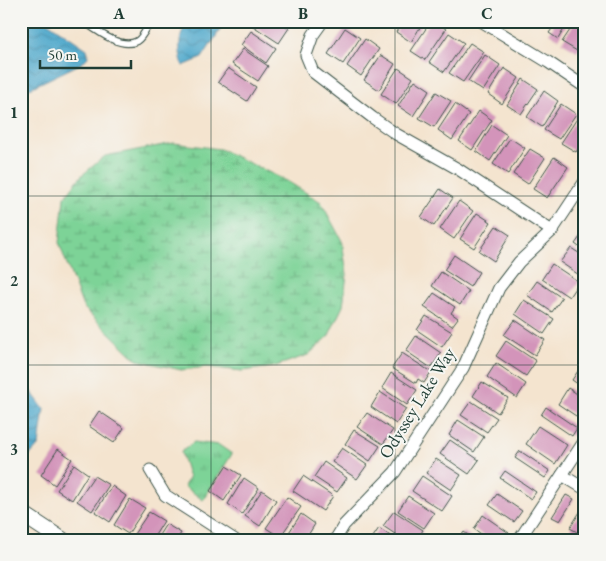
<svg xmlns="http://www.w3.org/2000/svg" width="606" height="561" viewBox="0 0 606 561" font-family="'EB Garamond',serif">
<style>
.grass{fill:url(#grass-tufts);stroke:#4e8866}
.wetland{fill:url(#wetland-marsh);stroke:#4e8866}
.water{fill:url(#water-waves);stroke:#367280}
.building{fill:#d394ba}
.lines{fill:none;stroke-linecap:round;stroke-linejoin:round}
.service-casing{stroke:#3f564b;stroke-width:8}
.minor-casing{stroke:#3f564b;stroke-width:13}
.secondary-casing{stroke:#3f564b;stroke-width:18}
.service{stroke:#fff;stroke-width:5.5}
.minor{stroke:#fff;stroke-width:11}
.secondary{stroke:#fff;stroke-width:16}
.grid{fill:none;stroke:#1f3d34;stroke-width:1;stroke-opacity:0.55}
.labels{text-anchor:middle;stroke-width:4;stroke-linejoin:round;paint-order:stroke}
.street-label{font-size:18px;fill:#1f3d34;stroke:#f6f6f2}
.neatline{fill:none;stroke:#1f3d34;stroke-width:2}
.grid-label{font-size:16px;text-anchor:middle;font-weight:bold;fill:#1f3d34}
</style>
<defs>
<pattern id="grass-tufts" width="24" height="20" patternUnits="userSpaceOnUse" patternTransform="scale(1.25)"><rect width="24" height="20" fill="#7dd397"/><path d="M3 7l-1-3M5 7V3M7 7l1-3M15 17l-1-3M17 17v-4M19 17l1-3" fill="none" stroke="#66ac7c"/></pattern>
<pattern id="wetland-marsh" width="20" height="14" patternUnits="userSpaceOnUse" patternTransform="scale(1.25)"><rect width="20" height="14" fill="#7dd397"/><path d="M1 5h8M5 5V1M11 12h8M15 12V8" fill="none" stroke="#66ac7c"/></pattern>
<pattern id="water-waves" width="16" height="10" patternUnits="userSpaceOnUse" patternTransform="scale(1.25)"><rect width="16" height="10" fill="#4da7cb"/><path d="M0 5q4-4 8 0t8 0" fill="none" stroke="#3f89a6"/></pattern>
</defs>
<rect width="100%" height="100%" fill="#f6f6f2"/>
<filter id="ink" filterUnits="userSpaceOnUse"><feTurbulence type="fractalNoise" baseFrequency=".02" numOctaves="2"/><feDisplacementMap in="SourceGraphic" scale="10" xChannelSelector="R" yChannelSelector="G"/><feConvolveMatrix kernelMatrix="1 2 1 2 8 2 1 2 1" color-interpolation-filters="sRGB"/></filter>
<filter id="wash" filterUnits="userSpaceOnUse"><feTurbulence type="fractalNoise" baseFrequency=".0096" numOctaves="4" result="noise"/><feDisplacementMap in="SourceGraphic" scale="20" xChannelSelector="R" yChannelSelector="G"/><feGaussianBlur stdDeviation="1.12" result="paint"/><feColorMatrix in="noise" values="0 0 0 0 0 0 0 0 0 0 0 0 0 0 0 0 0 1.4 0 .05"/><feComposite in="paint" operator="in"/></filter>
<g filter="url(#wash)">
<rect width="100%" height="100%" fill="#f4e4cf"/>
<path class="grass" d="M 194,442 L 219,445 L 232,454 L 203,500 L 184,486 L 189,478 L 181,452 Z"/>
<path class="wetland" d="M 174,143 L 220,149 L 287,181 L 321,202 L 342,241 L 347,274 L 343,306 L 328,337 L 308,355 L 273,367 L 242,371 L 207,367 L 181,370 L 137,360 L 83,307 L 59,243 L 64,198 L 81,176 L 105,156 Z"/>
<g class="water">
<path d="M 21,21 L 46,21 L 87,49 L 88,57 L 82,63 L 24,91 L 21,91 Z"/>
<path d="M 188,21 L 226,21 L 202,58 L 183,66 C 178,50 178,36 188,21 Z"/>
<path d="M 21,378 L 44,409 L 39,445 L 28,457 L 21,455 Z"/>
</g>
<g id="blocks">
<g class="building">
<path d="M 256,21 L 278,21 L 289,28 L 279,43 L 253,26 Z"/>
<path d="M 382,21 L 399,21 L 394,29 Z"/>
<path d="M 403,21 L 424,21 L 411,42 L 396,32 Z"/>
<path d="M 431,21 L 434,21 L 446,29 L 425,60 L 411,51 Z"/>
<path d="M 547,21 L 569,21 L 558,39 L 549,33 L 554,26 Z"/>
<path d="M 576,21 L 585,21 L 585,40 L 577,51 L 562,42 Z"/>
<path d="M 345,28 L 360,38 L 343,64 L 328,54 Z"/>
<path d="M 251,31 L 276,48 L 266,63 L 241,45 Z"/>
<path d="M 449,33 L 464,43 L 444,72 L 429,62 Z"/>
<path d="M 365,39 L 379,49 L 361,76 L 347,66 Z"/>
<path d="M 470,43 L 484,52 L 463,82 L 449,73 Z"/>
<path d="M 243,49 L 268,66 L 258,81 L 232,64 Z"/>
<path d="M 381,55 L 395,64 L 379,90 L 364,80 Z"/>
<path d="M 485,55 L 500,65 L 483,91 L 468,81 Z"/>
<path d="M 228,68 L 256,87 L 247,101 L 218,82 Z"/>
<path d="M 398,68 L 413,78 L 396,104 L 381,94 Z"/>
<path d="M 504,68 L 519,78 L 502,104 L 488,94 Z"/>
<path d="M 523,79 L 538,89 L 521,114 L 507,105 Z"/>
<path d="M 415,80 L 430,90 L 413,116 L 398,106 Z"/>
<path d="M 544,91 L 558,101 L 542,127 L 527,117 Z"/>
<path d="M 436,92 L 451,101 L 434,127 L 419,118 Z"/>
<path d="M 455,104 L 469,114 L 452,140 L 438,130 Z"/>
<path d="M 561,104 L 576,114 L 559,139 L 544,130 Z"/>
<path d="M 479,111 L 492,120 L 472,150 L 459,141 Z"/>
<path d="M 578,117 L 585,121 L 585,139 L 576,152 L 561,143 Z"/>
<path d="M 492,125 L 507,135 L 490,161 L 476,151 Z"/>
<path d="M 510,138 L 525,148 L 508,174 L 493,164 Z"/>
<path d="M 530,149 L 545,158 L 528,184 L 513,174 Z"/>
<path d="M 554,157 L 568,167 L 547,198 L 533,189 Z"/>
<path d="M 440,189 L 453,198 L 434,226 L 421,217 Z"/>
<path d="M 459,201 L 473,211 L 454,239 L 440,229 Z"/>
<path d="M 477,213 L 491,222 L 474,248 L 460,239 Z"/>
<path d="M 496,226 L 510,235 L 494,261 L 479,251 Z"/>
<path d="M 585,230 L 585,251 L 575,244 Z"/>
<path d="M 571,248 L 585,257 L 585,279 L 560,262 Z"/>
<path d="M 454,255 L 479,272 L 470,287 L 444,270 Z"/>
<path d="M 552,264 L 579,282 L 569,297 L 542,279 Z"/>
<path d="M 441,272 L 469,291 L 460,305 L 432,286 Z"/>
<path d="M 537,281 L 562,298 L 552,312 L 527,295 Z"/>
<path d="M 434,293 L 455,307 L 451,313 L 458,318 L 452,326 L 424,307 Z"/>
<path d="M 524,300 L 554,319 L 544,334 L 515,314 Z"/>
<path d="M 426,316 L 452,332 L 442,347 L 417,330 Z"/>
<path d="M 515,320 L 545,340 L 535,355 L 504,335 Z"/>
<path d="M 416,336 L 441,353 L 431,368 L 406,351 Z"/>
<path d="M 506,341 L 536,361 L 526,376 L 496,356 Z"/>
<path d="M 402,353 L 431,372 L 424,383 L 418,379 L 416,383 L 392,368 Z"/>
<path d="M 496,363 L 526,384 L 517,398 L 487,377 Z"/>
<path d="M 580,368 L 585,371 L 585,389 L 572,380 Z"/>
<path d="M 391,373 L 417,390 L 407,405 L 382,388 Z"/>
<path d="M 482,382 L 508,398 L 498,413 L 473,396 Z"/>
<path d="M 568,388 L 585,399 L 585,416 L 582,420 L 558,404 Z"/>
<path d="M 380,392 L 406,409 L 396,424 L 371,407 Z"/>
<path d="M 471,401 L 497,418 L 487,432 L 461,415 Z"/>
<path d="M 546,407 L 577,428 L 572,436 L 541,415 Z"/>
<path d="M 99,411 L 124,428 L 114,443 L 89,426 Z"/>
<path d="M 367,413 L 393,430 L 383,444 L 357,427 Z"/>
<path d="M 458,420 L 484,437 L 474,452 L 449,435 Z"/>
<path d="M 538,426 L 567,445 L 555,464 L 526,444 Z"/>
<path d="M 354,430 L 380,446 L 370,461 L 345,444 Z"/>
<path d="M 450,440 L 479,460 L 469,474 L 440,454 Z"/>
<path d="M 342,448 L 367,465 L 357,479 L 332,462 Z"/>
<path d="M 58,449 L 72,459 L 55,485 L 41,475 Z"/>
<path d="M 520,451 L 550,471 L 545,478 L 515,458 Z"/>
<path d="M 436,459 L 461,475 L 451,490 L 426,473 Z"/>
<path d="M 324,462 L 347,478 L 337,492 L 314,477 Z"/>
<path d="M 74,464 L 88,474 L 72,500 L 57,490 Z"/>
<path d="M 226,466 L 241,475 L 224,501 L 210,491 Z"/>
<path d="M 505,471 L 536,492 L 531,499 L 500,478 Z"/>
<path d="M 94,476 L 109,485 L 92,511 L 77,501 Z"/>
<path d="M 303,476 L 333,496 L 323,511 L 293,491 Z"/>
<path d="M 422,476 L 452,496 L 442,511 L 412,491 Z"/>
<path d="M 244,478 L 259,488 L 242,514 L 228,504 Z"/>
<path d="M 112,486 L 126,496 L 110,522 L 95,512 Z"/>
<path d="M 262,490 L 276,500 L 260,526 L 245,516 Z"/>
<path d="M 497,494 L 522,511 L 514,522 L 489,505 Z"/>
<path d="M 566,495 L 574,499 L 560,521 L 552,517 Z"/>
<path d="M 408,496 L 434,513 L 424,528 L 398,511 Z"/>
<path d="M 287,497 L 301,507 L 280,537 L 266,528 Z"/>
<path d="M 130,499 L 145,508 L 128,534 L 114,525 Z"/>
<path d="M 583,507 L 585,508 L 585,535 L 584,536 L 570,528 Z"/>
<path d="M 394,511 L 423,530 L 417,540 L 404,540 L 383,526 Z"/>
<path d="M 149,512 L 164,521 L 152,540 L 136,540 L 132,537 Z"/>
<path d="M 301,514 L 315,524 L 305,540 L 284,540 Z"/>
<path d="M 483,515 L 509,533 L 505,540 L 490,540 L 474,529 Z"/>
<path d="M 166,524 L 181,533 L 177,540 L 156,540 Z"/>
<path d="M 379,528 L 396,540 L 371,540 Z"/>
<path d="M 464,532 L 475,540 L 458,540 Z"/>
</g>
</g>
</g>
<g filter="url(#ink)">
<use href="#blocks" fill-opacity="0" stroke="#3f564b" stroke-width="1"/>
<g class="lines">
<defs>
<path id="service" d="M 83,21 C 96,30 121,50 137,41 C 143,37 147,27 151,21"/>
<g id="minor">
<path d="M 323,21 L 313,35 L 306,55 L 313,72 L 373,118 L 396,134 L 458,169 L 552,231"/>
<path d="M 481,21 L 548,62 L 585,87"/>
<path d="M 150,470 L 165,495 L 235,540"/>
<path d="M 562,475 L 585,489"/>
<path d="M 335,540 L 344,525 L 395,472 L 463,368 L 499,288 L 519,262 L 552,231 L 585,181"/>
<path d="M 519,540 L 585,440"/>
</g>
<path id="secondary" d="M 21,513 L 62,540"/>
</defs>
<use href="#service" class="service-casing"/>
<use href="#minor" class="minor-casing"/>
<use href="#secondary" class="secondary-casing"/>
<use href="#service" class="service"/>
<use href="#minor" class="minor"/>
<use href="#secondary" class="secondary"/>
</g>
</g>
<path class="grid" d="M 211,21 L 211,540M 395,21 L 395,540M 21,196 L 585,196M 21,365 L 585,365"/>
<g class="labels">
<g class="street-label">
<text transform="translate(417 403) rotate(-58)" y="6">Odyssey Lake Way</text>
</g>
</g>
<rect width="606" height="561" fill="none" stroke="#f6f6f2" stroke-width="55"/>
<path d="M40 60v8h91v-8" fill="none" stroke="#1f3d34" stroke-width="2.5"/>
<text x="48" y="60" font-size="15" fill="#1f3d34" stroke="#f6f6f2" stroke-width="4" paint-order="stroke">50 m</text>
<rect x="28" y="28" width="550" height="506" class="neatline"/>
<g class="grid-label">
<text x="119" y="19">A</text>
<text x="303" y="19">B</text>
<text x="487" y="19">C</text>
<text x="14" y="118">1</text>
<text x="14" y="286">2</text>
<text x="14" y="455">3</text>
</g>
</svg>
